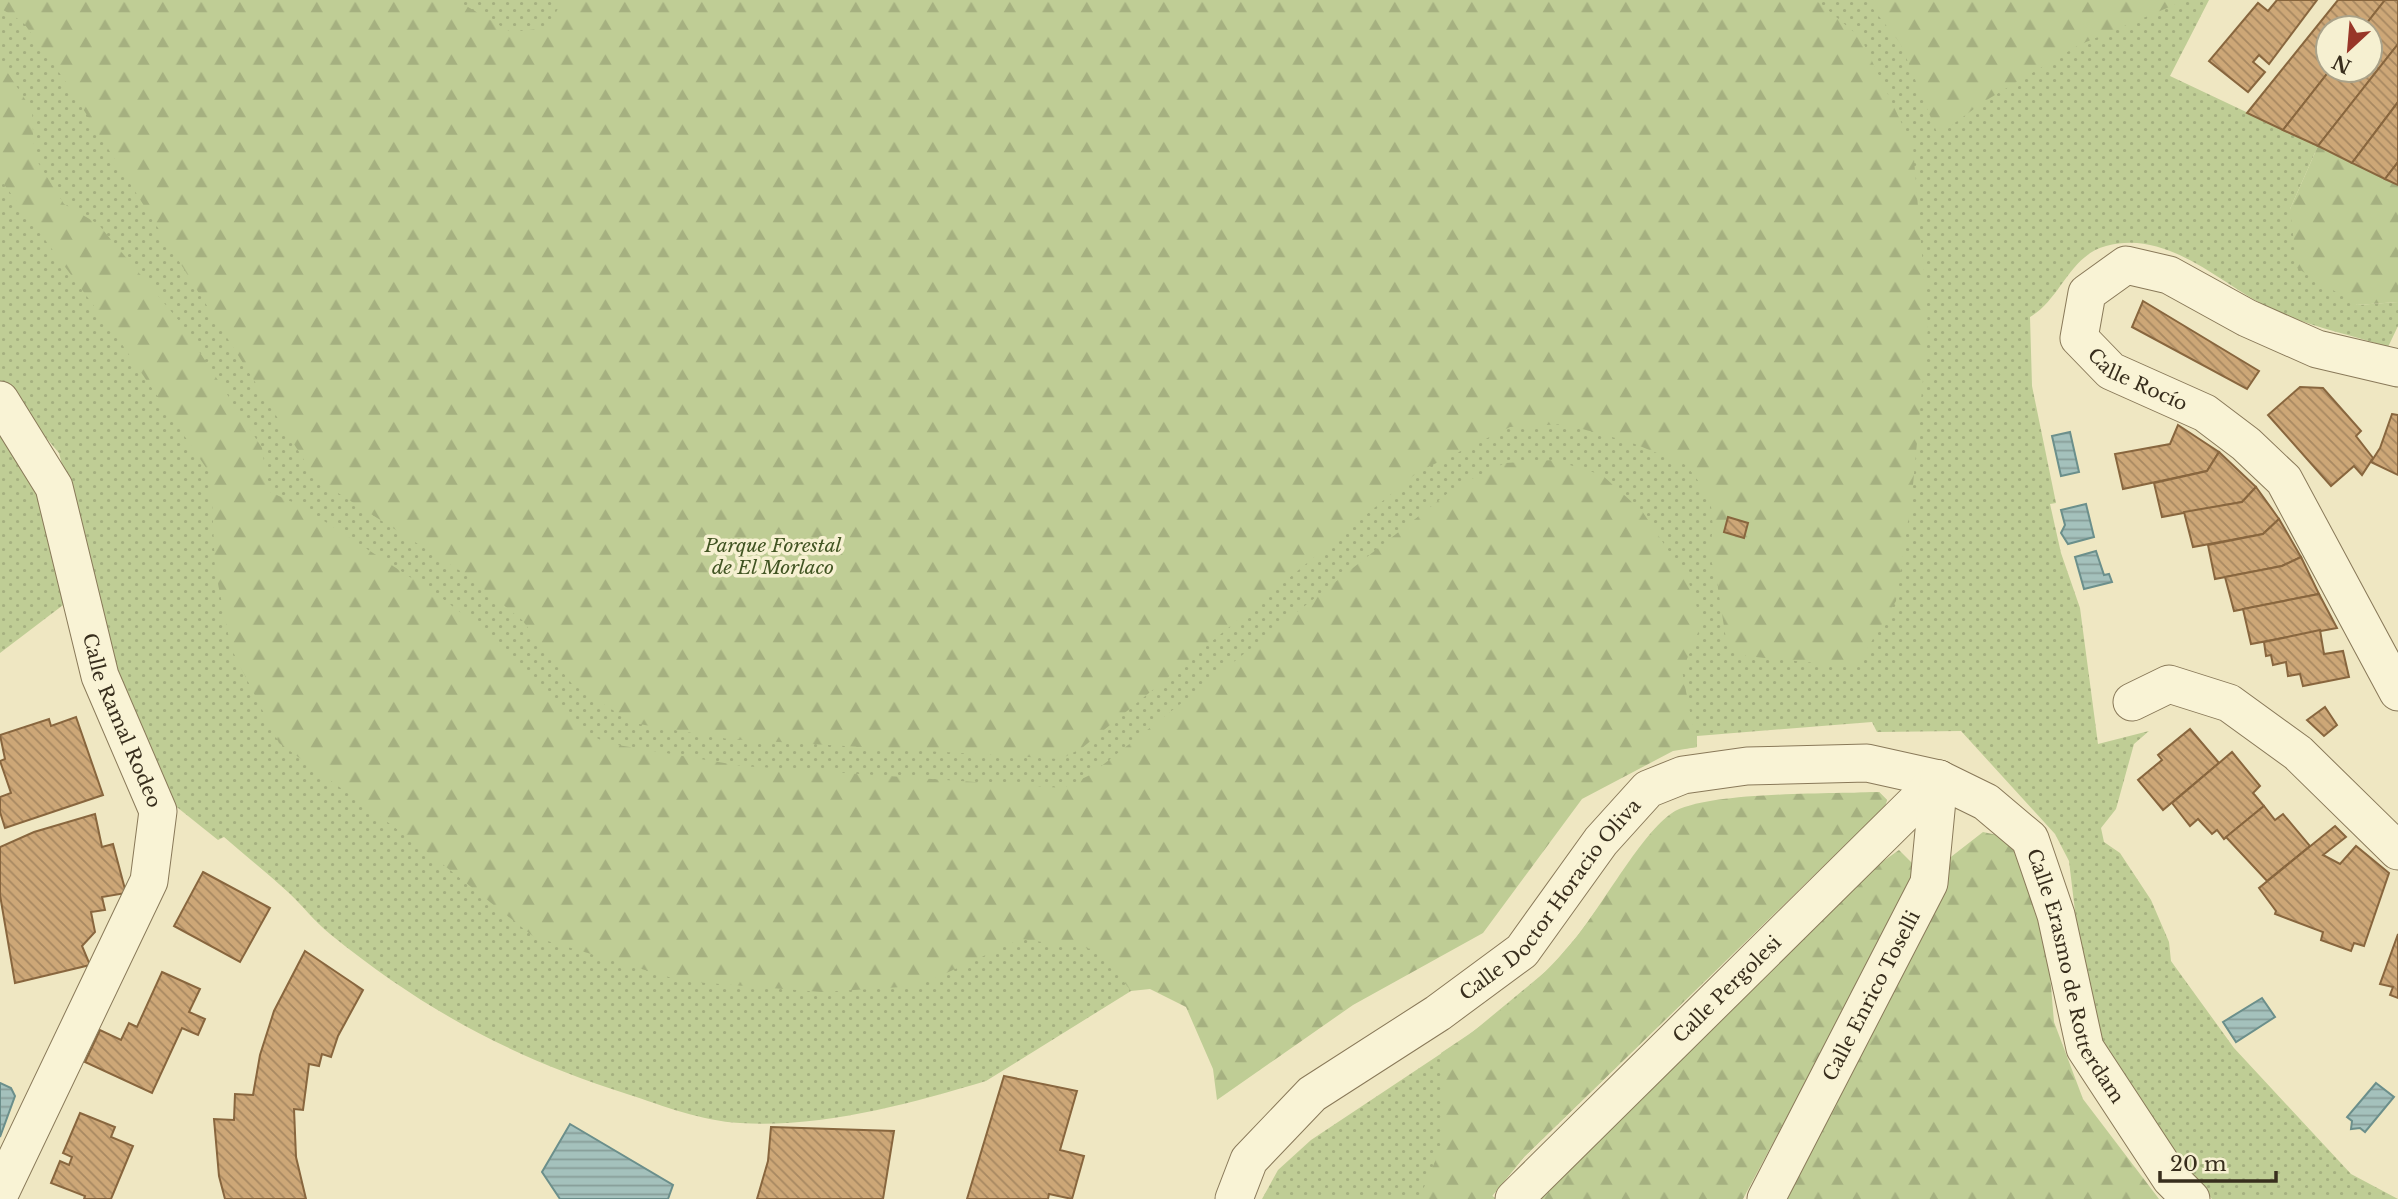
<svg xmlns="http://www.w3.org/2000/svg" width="2398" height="1199" viewBox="0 0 2398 1199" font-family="'Libre Baskerville',serif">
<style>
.grass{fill:url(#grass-dots)}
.forest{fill:url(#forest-firs)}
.water{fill:url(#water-rules);stroke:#6b8f8b;stroke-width:2}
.building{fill:url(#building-back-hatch);stroke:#88663e;stroke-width:2}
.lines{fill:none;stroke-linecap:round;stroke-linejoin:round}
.street-casing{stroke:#897959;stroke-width:39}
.street{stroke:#f9f3d5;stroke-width:37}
.labels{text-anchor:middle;stroke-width:7;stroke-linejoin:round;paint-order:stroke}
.street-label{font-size:19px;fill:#382e1d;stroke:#f6f0d1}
.park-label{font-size:19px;font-style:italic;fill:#425523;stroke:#f6f0d1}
</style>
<defs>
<pattern id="grass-dots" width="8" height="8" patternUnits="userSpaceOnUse" patternTransform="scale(1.75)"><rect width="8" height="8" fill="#bfcd95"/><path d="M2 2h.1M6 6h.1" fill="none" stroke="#a5b080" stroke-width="1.8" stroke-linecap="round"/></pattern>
<pattern id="forest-firs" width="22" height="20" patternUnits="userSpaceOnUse" patternTransform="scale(1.75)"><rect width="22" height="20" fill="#bfcd95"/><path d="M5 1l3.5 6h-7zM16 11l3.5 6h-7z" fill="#a5b080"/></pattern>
<pattern id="water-rules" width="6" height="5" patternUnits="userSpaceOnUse" patternTransform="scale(1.75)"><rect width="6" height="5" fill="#a4c1bc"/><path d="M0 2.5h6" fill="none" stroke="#879d98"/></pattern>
<pattern id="building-back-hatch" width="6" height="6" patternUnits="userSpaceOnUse" patternTransform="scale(1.75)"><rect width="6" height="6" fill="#cda777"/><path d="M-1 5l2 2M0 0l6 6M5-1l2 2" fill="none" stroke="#a78861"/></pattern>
</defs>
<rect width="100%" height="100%" fill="#efe7c2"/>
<g class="grass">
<path d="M 0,0 L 2209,0 L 2170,76 L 2318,146 L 2290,209 L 2357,305 L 2398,302 L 2398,326 L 2388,347 C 2351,335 2311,327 2276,311 C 2222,287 2170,228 2106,246 C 2069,256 2061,299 2030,317 L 2032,386 L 2056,503 L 2050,504 L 2061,553 L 2080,608 L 2098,744 L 2149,731 L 2134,744 L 2116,809 L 2101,828 L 2104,842 L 2120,853 L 2151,900 L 2169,942 L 2171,961 L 2234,1048 L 2351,1174 L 2398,1199 L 2212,1199 L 2186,1171 L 2108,1060 L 2083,978 L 2069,861 L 2055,834 L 1961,731 L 1877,732 L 1872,722 L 1697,736 L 1697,747 L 1479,775 L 986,1081 C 909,1104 822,1128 740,1123 C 701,1121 664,1106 627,1094 C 512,1057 425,1011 330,934 C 315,922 303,906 289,893 C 268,874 246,856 224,837 L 218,840 L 173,804 L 128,716 L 59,453 L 0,383 Z"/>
<path d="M 0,422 L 36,478 L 71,599 L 0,653 Z"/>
<path d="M 1879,792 L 1887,800 L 1885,806 L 1524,1157 L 1492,1196 L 1497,1199 L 1262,1199 L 1278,1170 L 1311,1140 L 1469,1035 L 1551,967 L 1579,934 L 1655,829 L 1674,812 L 1709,802 L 1751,797 Z"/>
</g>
<g class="forest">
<path d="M 0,0 L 456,0 L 511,32 L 547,28 L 563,0 L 1816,0 L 1861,38 L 1913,147 L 1928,327 L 1912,495 L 1896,601 L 1856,667 L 1746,656 L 1726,639 L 1716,576 L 1709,554 L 1713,528 L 1711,506 L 1702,486 L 1686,465 L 1630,442 L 1564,424 L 1510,427 L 1418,472 L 1082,748 L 1061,759 L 728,739 L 633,723 L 572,684 L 522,620 L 465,574 L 316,479 L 68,85 L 23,22 L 0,8 Z"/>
<path d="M 1866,0 L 2186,0 L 2079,45 L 1985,101 L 1938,135 L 1900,43 Z"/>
<path d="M 0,61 L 32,110 L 34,156 L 64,204 L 98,224 L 180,322 L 262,448 L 268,491 L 301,506 L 439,596 L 494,638 L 575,726 L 606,743 L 742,766 L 1063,788 L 1090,775 L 1457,486 L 1505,463 L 1554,460 L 1602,475 L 1642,511 L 1688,580 L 1702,623 L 1682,671 L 1697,747 L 1673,751 L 1582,799 L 1483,933 L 1353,1005 L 1217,1100 L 1213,1069 L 1186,1007 L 1150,989 L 1131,991 L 1099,950 L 1021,939 L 918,986 L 821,992 L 682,981 L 534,937 L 416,843 L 279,743 L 231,648 L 215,569 L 211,475 L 117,337 L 0,179 Z"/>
<path d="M 2318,146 L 2398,185 L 2398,302 L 2357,305 L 2297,268 L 2290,209 Z"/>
<path d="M 1879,792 L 1887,800 L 1885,806 L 1524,1157 L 1492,1196 L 1497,1199 L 1419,1199 L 1442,1145 L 1441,1053 C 1492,1020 1540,983 1578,935 C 1603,904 1643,832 1672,813 C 1705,791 1835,794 1879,792 Z"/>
<path d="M 1983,832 L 2002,836 L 2022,849 L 2046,927 L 2054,1022 L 2083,1099 L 2159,1199 L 1784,1199 L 1947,860 Z"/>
<path d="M 1899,850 L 1913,864 L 1913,881 L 1743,1199 L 1532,1199 L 1545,1182 L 1882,862 Z"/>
</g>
<g class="water">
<path d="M 2070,432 L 2079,472 L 2061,476 L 2052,436 Z"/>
<path d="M 2086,504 L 2094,537 L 2068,544 L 2061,533 L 2065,525 L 2061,510 Z"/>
<path d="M 2096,551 L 2104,575 L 2109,574 L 2112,582 L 2084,589 L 2075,557 Z"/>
<path d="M 2262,998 L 2275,1017 L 2236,1042 L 2223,1022 Z"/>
<path d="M 0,1083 L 11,1088 L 15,1096 L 0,1137 Z"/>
<path d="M 2376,1083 L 2394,1097 L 2365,1132 L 2360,1128 L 2351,1129 L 2352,1121 L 2347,1117 Z"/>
<path d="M 570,1124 L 673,1185 L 668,1199 L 560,1199 L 542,1172 Z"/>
</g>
<g class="building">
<path d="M 2277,0 L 2317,0 L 2269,64 L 2259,55 L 2253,62 L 2265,72 L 2248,92 L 2209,61 L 2258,3 L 2268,11 Z"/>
<path d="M 2338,0 L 2385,0 L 2363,28 L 2328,28 L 2330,70 L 2283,130 L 2247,113 Z"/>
<path d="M 2385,0 L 2398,0 L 2398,44 L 2318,146 L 2283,130 L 2330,70 L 2370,70 L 2370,28 L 2363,28 Z"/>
<path d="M 2398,44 L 2398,102 L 2352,163 L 2318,146 Z"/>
<path d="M 2398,102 L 2398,162 L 2385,179 L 2352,163 Z"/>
<path d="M 2398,162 L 2398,185 L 2385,179 Z"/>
<path d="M 2143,301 L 2259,371 L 2247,389 L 2132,327 Z"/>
<path d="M 2300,387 L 2323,388 L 2361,431 L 2356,436 L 2373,458 L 2362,475 L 2354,466 L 2331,486 L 2268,415 Z"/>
<path d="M 2392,414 L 2398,415 L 2398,475 L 2371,462 L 2380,448 Z"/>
<path d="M 2178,425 L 2219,452 L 2207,471 L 2123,489 L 2115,454 L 2170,444 Z"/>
<path d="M 2219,452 L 2256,487 L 2242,502 L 2162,517 L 2154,483 L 2207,471 Z"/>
<path d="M 2256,487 L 2279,519 L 2263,534 L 2193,547 L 2184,512 L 2242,502 Z"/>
<path d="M 1728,517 L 1748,523 L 1744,538 L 1724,532 Z"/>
<path d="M 2279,519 L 2301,557 L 2282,566 L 2215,579 L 2208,545 L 2263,534 Z"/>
<path d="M 2301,557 L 2319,594 L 2234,611 L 2225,577 L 2282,566 Z"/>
<path d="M 2319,594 L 2337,628 L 2251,644 L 2243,609 Z"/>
<path d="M 2320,630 L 2324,654 L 2343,651 L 2349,677 L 2303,686 L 2300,674 L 2288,676 L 2286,662 L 2273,665 L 2271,655 L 2266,656 L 2264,642 Z"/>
<path d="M 2325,707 L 2337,725 L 2324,736 L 2307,720 Z"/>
<path d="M 76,717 L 103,795 L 5,828 L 0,812 L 0,797 L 11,793 L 0,761 L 5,759 L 0,735 L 49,719 L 51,726 Z"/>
<path d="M 2190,729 L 2219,763 L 2163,810 L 2138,780 L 2162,760 L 2158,755 Z"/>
<path d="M 2232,752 L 2260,786 L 2253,793 L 2264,806 L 2224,839 L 2217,830 L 2212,834 L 2198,819 L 2190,826 L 2172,803 Z"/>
<path d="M 2264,806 L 2275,820 L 2283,814 L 2310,846 L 2267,881 L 2226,837 Z"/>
<path d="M 95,814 L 102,847 L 113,844 L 126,893 L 102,897 L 105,910 L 91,912 L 95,932 L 82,946 L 90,965 L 15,983 L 0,895 L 0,847 L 34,832 Z"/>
<path d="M 2335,826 L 2346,837 L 2323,855 L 2340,864 L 2356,846 L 2389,873 L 2364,946 L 2354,943 L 2351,951 L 2321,940 L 2323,932 L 2275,914 L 2276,911 L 2259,888 Z"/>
<path d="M 203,872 L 270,908 L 240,962 L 174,926 Z"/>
<path d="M 2398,934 L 2398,998 L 2390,995 L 2393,987 L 2380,984 Z"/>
<path d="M 305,951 L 363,990 L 338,1036 L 331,1057 L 322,1054 L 319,1066 L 309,1064 L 303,1110 L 294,1109 L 296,1157 L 306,1199 L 225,1199 L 219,1176 L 214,1119 L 234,1120 L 235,1094 L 253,1095 L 260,1055 L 274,1011 Z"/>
<path d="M 162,972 L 200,989 L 189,1012 L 205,1019 L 198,1035 L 182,1028 L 152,1093 L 85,1062 L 100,1030 L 121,1040 L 129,1023 L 137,1027 Z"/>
<path d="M 1004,1076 L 1077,1091 L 1060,1150 L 1084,1156 L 1072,1199 L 1049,1194 L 1048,1199 L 967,1199 Z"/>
<path d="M 80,1113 L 115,1127 L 111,1137 L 133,1146 L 111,1199 L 84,1199 L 85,1196 L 51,1183 L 60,1161 L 69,1165 L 72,1157 L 63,1153 Z"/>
<path d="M 771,1127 L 894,1131 L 883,1199 L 757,1199 L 768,1161 Z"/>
</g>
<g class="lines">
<defs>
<g id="street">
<path id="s1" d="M 2398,368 L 2317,349 L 2247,318 L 2169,275 L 2126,265 L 2087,293 L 2079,338 L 2111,371 L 2205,413 L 2246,444 L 2284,480 L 2398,692"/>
<path id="s2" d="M 0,400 L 54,487 L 100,676 L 158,811 L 149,881 L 0,1193"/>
<path d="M 2132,702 L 2169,684 L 2229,703 L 2298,753 L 2398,851"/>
<path id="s3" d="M 1234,1199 L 1249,1160 L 1312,1094 L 1438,1013 L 1522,951 L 1601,841 L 1648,789 L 1683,775 L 1747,766 L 1867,763 L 1939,779 L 1986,802 L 2030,839 L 2056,915 L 2085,1048 L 2171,1179 L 2191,1199"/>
<path id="s4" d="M 1514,1199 L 1939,779"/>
<path id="s5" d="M 1766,1199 L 1929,883 L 1939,779"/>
</g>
</defs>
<use href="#street" class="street-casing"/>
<use href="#street" class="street"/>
</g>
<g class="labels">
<g class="street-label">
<text dy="7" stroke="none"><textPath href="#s1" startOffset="460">Calle Rocío</textPath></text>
<text dy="7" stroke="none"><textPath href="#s2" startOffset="346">Calle Ramal Rodeo</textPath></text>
<text dy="7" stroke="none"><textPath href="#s3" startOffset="444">Calle Doctor Horacio Oliva</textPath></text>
<text dy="7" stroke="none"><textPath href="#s3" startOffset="1144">Calle Erasmo de Rotterdam</textPath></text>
<text dy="7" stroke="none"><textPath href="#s4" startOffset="299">Calle Pergolesi</textPath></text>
<text dy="7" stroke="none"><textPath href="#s5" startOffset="229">Calle Enrico Toselli</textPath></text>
</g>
<g class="park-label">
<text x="773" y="552">Parque Forestal<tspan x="773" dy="22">de El Morlaco</tspan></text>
</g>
</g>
<g transform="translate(2349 49) rotate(206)"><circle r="33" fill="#f6f0d1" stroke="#aaa289" stroke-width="2"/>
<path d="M0-5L12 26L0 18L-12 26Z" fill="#983628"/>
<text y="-10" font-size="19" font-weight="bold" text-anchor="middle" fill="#382e1d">N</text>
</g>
<path d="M2160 1171v10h116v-10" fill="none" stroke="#382e1d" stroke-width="3.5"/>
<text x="2170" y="1171" font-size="21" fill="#382e1d" stroke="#f6f0d1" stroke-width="5" paint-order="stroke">20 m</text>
</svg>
